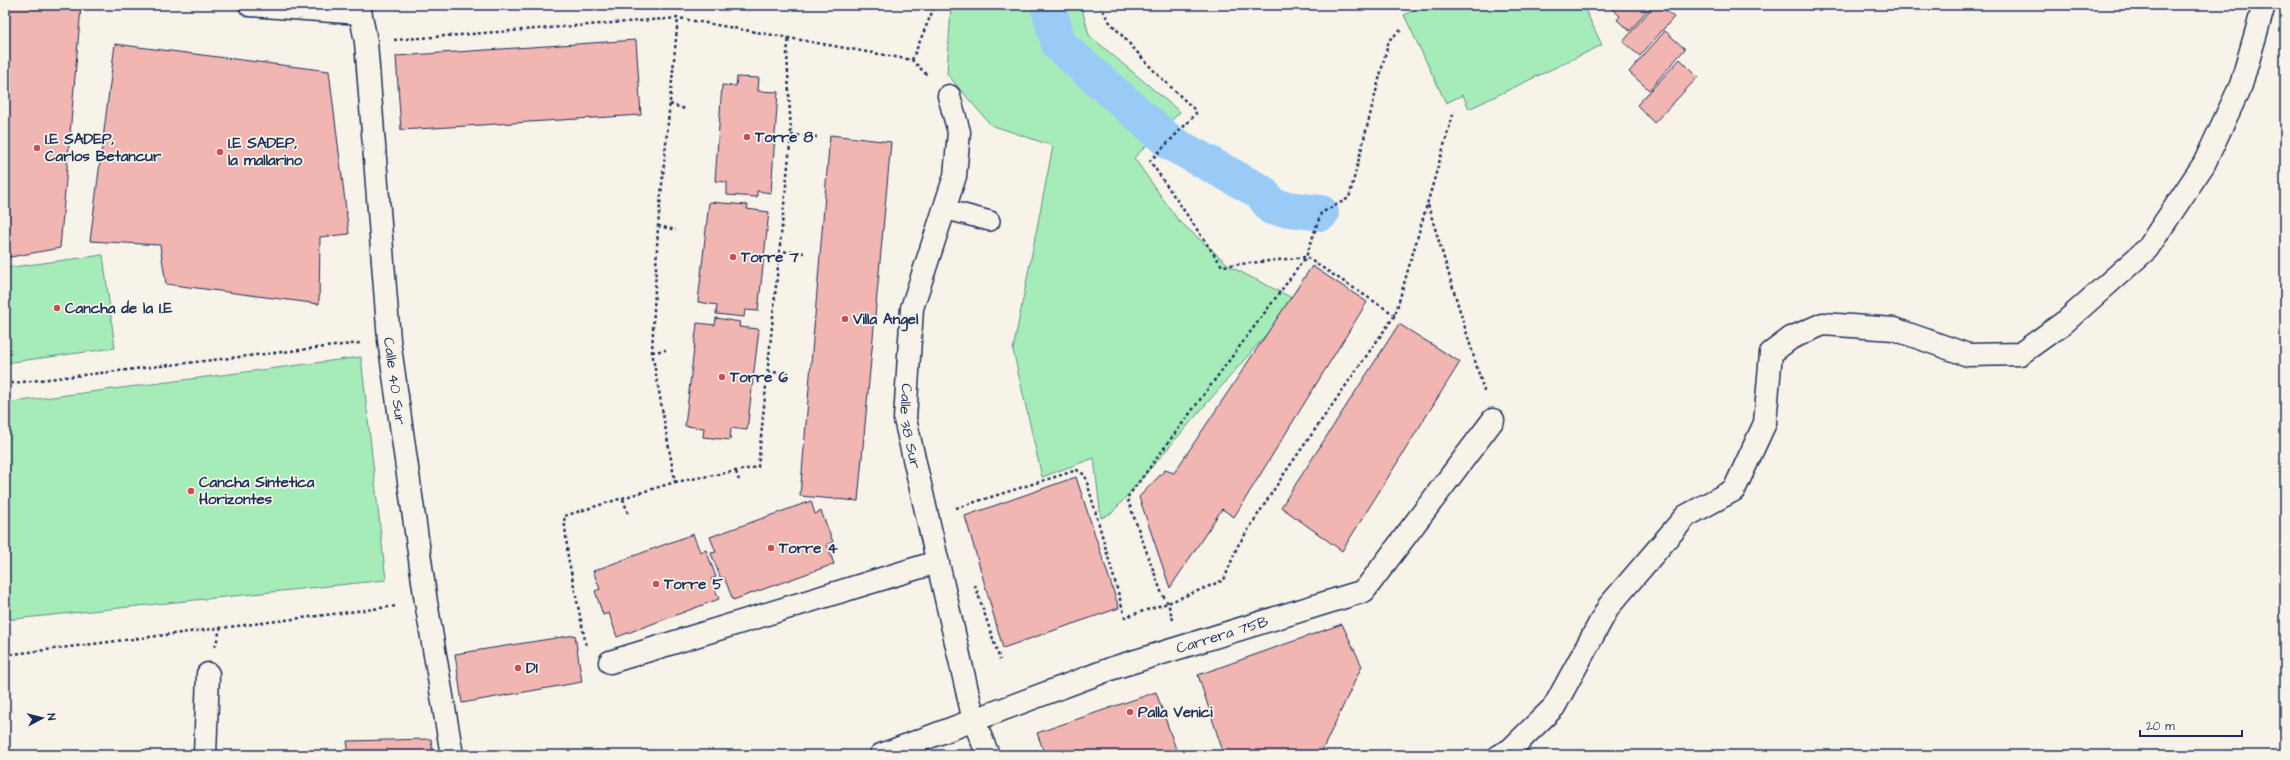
<svg xmlns="http://www.w3.org/2000/svg" width="2290" height="760" viewBox="0 0 2290 760" font-family="'Architects Daughter',sans-serif">
<style>
.green{fill:#a6ecb8;stroke:#608e8b}
.lines{fill:none;stroke-linecap:round;stroke-linejoin:round}
.canal{stroke:#99cbf6;stroke-width:36}
.building{fill:#f1b5b2;stroke:#1b2f5e}
.service-casing{stroke:#1b2f5e;stroke-width:22}
.minor-casing{stroke:#1b2f5e;stroke-width:25}
.path{stroke:#1b2f5e;stroke-width:2.5;stroke-dasharray:3 3;stroke-linecap:butt}
.service{stroke:#f7f3e8;stroke-width:19}
.minor{stroke:#f7f3e8;stroke-width:22}
.poi-dot{fill:#d1495b;stroke:#f7f3e8;stroke-width:1.5}
.labels{text-anchor:middle;stroke-width:3.5;stroke-linejoin:round;paint-order:stroke}
.poi-label{font-size:15px;font-weight:bold;fill:#1b2f5e;stroke:#f7f3e8;text-anchor:start}
.street-label{font-size:15px;fill:#1b2f5e;stroke:#f7f3e8}
</style>
<rect width="100%" height="100%" fill="#f7f3e8"/>
<filter id="ink" filterUnits="userSpaceOnUse"><feTurbulence type="fractalNoise" baseFrequency=".025" numOctaves="2"/><feDisplacementMap in="SourceGraphic" scale="8" xChannelSelector="R" yChannelSelector="G"/><feConvolveMatrix kernelMatrix="1 2 1 2 8 2 1 2 1" color-interpolation-filters="sRGB"/></filter>
<g filter="url(#ink)">
<g class="green">
<path d="M 951,5 L 1081,5 L 1089,35 L 1180,112 L 1134,158 L 1178,220 L 1231,267 L 1296,300 L 1112,513 L 1101,518 L 1094,458 L 1042,477 L 1013,350 L 1053,146 L 991,125 L 947,74 Z"/>
<path d="M 1424,5 L 1583,5 L 1602,45 L 1469,109 L 1463,95 L 1446,103 L 1404,15 Z"/>
<path d="M 103,255 L 115,348 L 5,363 L 5,268 Z"/>
<path d="M 361,357 L 386,580 L 5,620 L 5,403 Z"/>
</g>
<g class="lines">
<path class="canal" d="M 1048,5 L 1059,45 L 1171,143 L 1261,192 L 1272,207 L 1321,213"/>
</g>
<g class="building">
<path d="M 5,5 L 81,8 L 60,248 L 5,258 Z"/>
<path d="M 1610,5 L 1651,5 L 1630,31 L 1617,20 L 1620,16 L 1609,6 Z"/>
<path d="M 1654,5 L 1659,5 L 1674,17 L 1640,56 L 1623,42 Z"/>
<path d="M 1665,31 L 1685,49 L 1649,90 L 1629,72 Z"/>
<path d="M 636,40 L 641,115 L 401,130 L 396,56 Z"/>
<path d="M 115,44 L 329,71 L 349,234 L 320,237 L 319,304 L 166,284 L 160,245 L 90,241 Z"/>
<path d="M 1680,59 L 1698,77 L 1654,123 L 1637,105 Z"/>
<path d="M 737,77 L 759,78 L 758,91 L 778,92 L 771,193 L 757,191 L 757,197 L 727,195 L 727,182 L 715,181 L 722,85 L 736,86 Z"/>
<path d="M 830,135 L 891,142 L 858,501 L 800,496 Z"/>
<path d="M 709,202 L 748,205 L 747,209 L 769,212 L 758,311 L 745,310 L 744,317 L 716,314 L 717,305 L 698,302 Z"/>
<path d="M 1312,266 L 1367,302 L 1234,517 L 1222,509 L 1170,588 L 1139,497 L 1165,470 L 1174,473 Z"/>
<path d="M 716,318 L 740,322 L 739,327 L 759,329 L 747,430 L 731,428 L 730,440 L 703,437 L 704,428 L 685,426 L 697,323 L 715,325 Z"/>
<path d="M 1399,324 L 1460,362 L 1342,551 L 1281,507 Z"/>
<path d="M 1076,477 L 1119,608 L 1003,648 L 965,516 Z"/>
<path d="M 811,501 L 815,514 L 821,511 L 833,542 L 827,544 L 834,564 L 733,600 L 724,577 L 721,579 L 711,553 L 716,552 L 710,537 Z"/>
<path d="M 693,534 L 700,552 L 706,550 L 716,577 L 711,579 L 719,599 L 617,637 L 609,613 L 603,615 L 595,591 L 600,589 L 593,571 Z"/>
<path d="M 1342,624 L 1362,666 L 1320,755 L 1224,755 L 1198,675 Z"/>
<path d="M 575,635 L 582,682 L 462,703 L 455,654 Z"/>
<path d="M 1156,692 L 1178,755 L 1045,755 L 1037,733 Z"/>
<path d="M 431,739 L 433,755 L 349,755 L 347,741 Z"/>
</g>
<g class="lines">
<defs>
<path id="service" d="M 944,209 L 990,221"/>
<g id="minor">
<path d="M 250,5 L 360,13"/>
<path id="s1" d="M 359,5 L 366,42 L 389,340 L 426,602 L 452,755"/>
<path id="s2" d="M 949,96 L 959,132 L 955,176 L 912,308 L 905,419 L 974,721 L 988,755"/>
<path d="M 610,662 L 937,562"/>
<path d="M 205,755 L 208,674"/>
<path id="s3" d="M 881,755 L 1113,668 L 1364,591 L 1493,420"/>
<path d="M 1500,755 L 1510,750 L 1554,707 L 1609,606 L 1686,516 L 1734,490 L 1765,423 L 1771,353 L 1791,338 L 1823,324 L 1894,329 L 1968,355 L 2020,354 L 2066,321 L 2147,249 L 2204,164 L 2241,85 L 2264,5"/>
</g>
</defs>
<use href="#service" class="service-casing"/>
<use href="#minor" class="minor-casing"/>
<g class="path">
<path d="M 1100,5 L 1108,20 L 1155,72 L 1195,110 L 1196,114 L 1150,161 L 1222,266 L 1306,257 L 1127,498 L 1162,594 L 1168,603 L 1173,620"/>
<path d="M 394,40 L 678,18 L 912,60 L 928,76"/>
<path d="M 912,60 L 935,5"/>
<path d="M 670,104 L 685,109"/>
<path d="M 791,135 L 817,137"/>
<path d="M 1428,205 L 1485,394"/>
<path d="M 658,226 L 676,230"/>
<path d="M 778,251 L 804,253"/>
<path d="M 1395,315 L 1306,257 L 1321,213 L 1349,198 L 1389,40 L 1401,30"/>
<path d="M 652,352 L 666,350"/>
<path d="M 768,372 L 790,373"/>
<path d="M 5,384 L 360,343"/>
<path d="M 736,472 L 739,480"/>
<path d="M 675,482 L 758,467 L 791,135 L 787,52 L 789,38"/>
<path d="M 623,499 L 628,513"/>
<path d="M 956,508 L 1077,470 L 1085,475 L 1125,617 L 1168,603 L 1224,580 L 1237,547 L 1284,474 L 1395,315 L 1454,111"/>
<path d="M 975,585 L 1000,660"/>
<path d="M 586,645 L 568,557 L 564,516 L 675,482 L 652,352 L 658,226 L 678,18"/>
<path d="M 215,647 L 221,626"/>
<path d="M 5,655 L 397,606"/>
</g>
<use href="#service" class="service"/>
<use href="#minor" class="minor"/>
</g>
</g>
<g class="poi-dot">
<circle cx="747" cy="137" r="4"/>
<circle cx="37" cy="148" r="4"/>
<circle cx="220" cy="152" r="4"/>
<circle cx="733" cy="257" r="4"/>
<circle cx="57" cy="308" r="4"/>
<circle cx="845" cy="319" r="4"/>
<circle cx="722" cy="377" r="4"/>
<circle cx="191" cy="491" r="4"/>
<circle cx="771" cy="548" r="4"/>
<circle cx="656" cy="584" r="4"/>
<circle cx="518" cy="668" r="4"/>
<circle cx="1130" cy="712" r="4"/>
</g>
<g class="labels">
<g class="poi-label">
<text x="755" y="142">Torre 8</text>
<text x="45" y="144">I.E SADEP,<tspan x="45" dy="17">Carlos Betancur</tspan></text>
<text x="228" y="148">I.E SADEP,<tspan x="228" dy="17">la mallarino</tspan></text>
<text x="741" y="262">Torre 7</text>
<text x="65" y="313">Cancha de la I.E</text>
<text x="853" y="324">Villa Angel</text>
<text x="730" y="382">Torre 6</text>
<text x="199" y="487">Cancha Sintetica<tspan x="199" dy="17">Horizontes</tspan></text>
<text x="779" y="553">Torre 4</text>
<text x="664" y="589">Torre 5</text>
<text x="526" y="673">D1</text>
<text x="1138" y="717">Palla Venici</text>
</g>
<g class="street-label">
<text dy="5" stroke="none"><textPath href="#s1" startOffset="378">Calle 40 Sur</textPath></text>
<text dy="5" stroke="none"><textPath href="#s2" startOffset="339">Calle 38 Sur</textPath></text>
<text dy="5" stroke="none"><textPath href="#s3" startOffset="362">Carrera 75B</textPath></text>
</g>
</g>
<rect width="2290" height="760" fill="none" stroke="#f7f3e8" stroke-width="20"/>
<rect x="10" y="10" width="2270" height="740" fill="none" stroke="#1b2f5e" stroke-width="1.5" filter="url(#ink)"/>
<g transform="translate(42 718) rotate(83)" stroke="#f7f3e8" stroke-width="3" paint-order="stroke">
<path d="M0-3L7 15L0 10L-7 15Z" fill="#1b2f5e"/>
<text y="-6" font-size="11" font-weight="bold" text-anchor="middle" fill="#1b2f5e">N</text>
</g>
<path d="M2140 730v6h102v-6" fill="none" stroke="#1b2f5e" stroke-width="2"/>
<text x="2146" y="730" font-size="12" fill="#1b2f5e" stroke="#f7f3e8" stroke-width="3" paint-order="stroke">20 m</text>
</svg>
